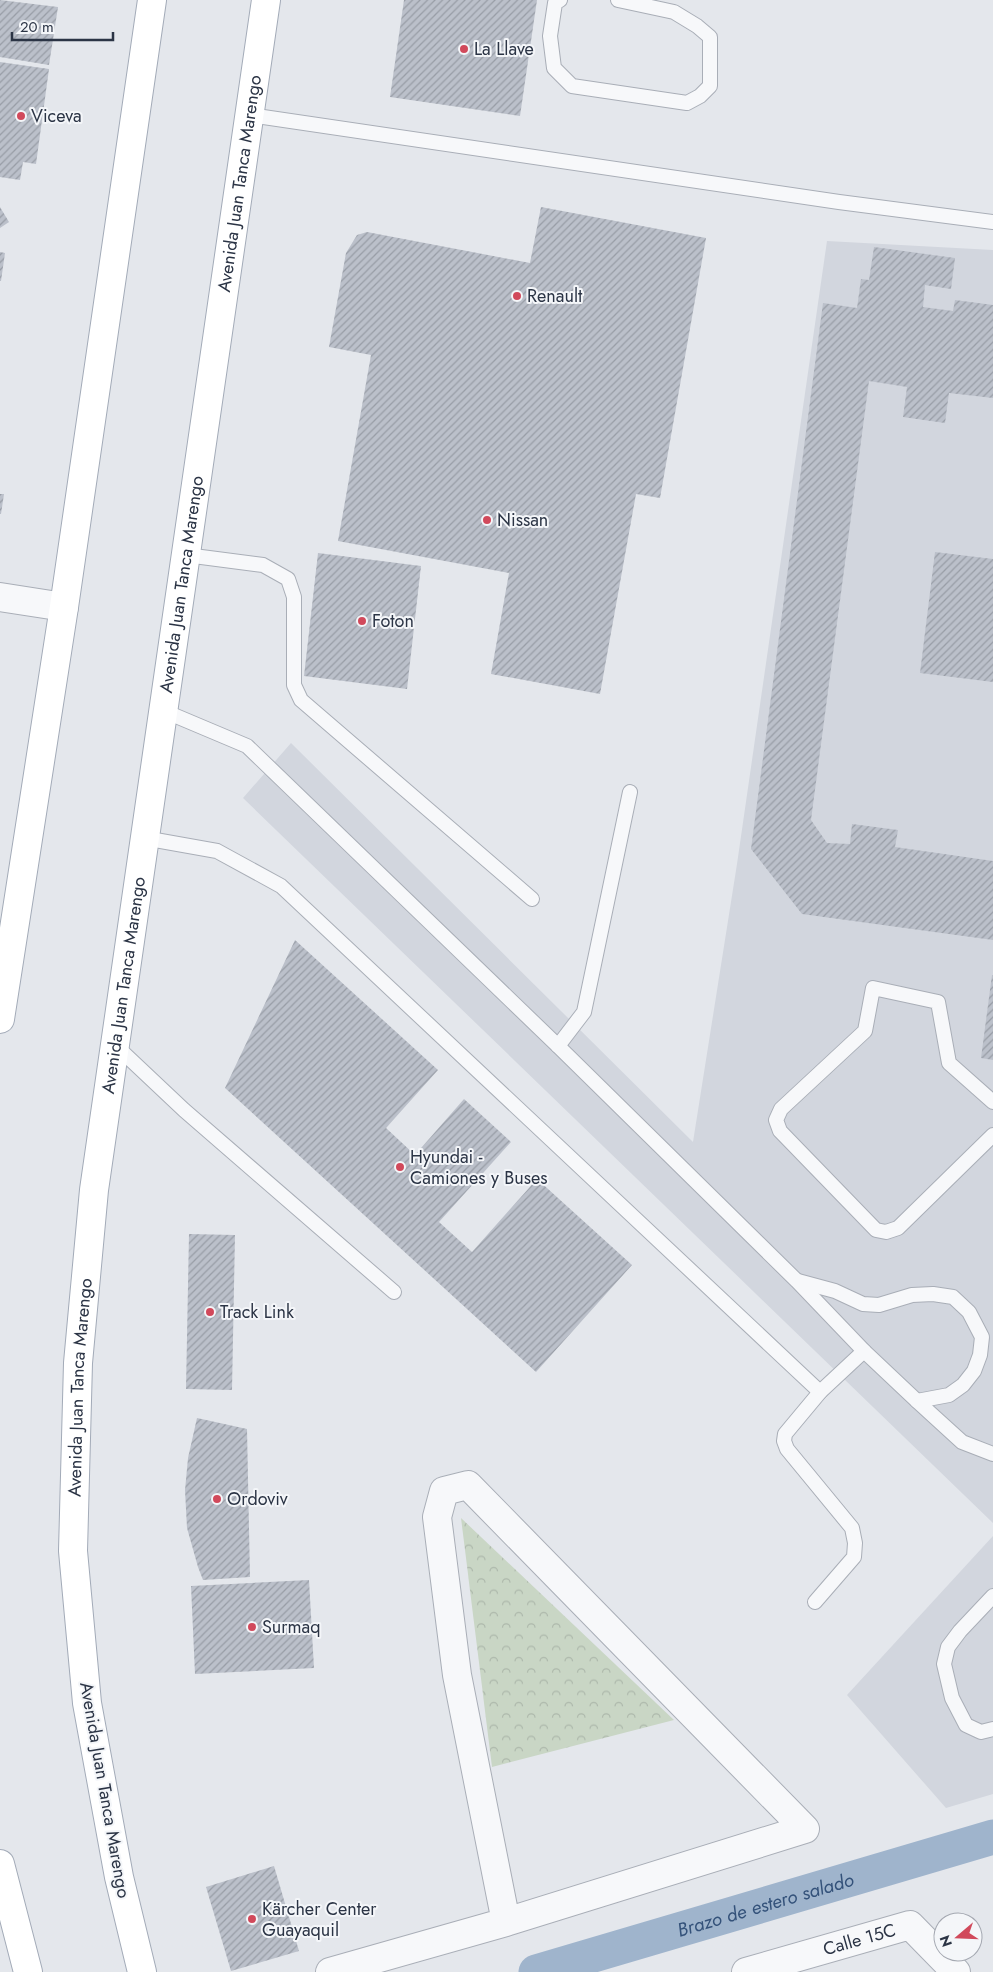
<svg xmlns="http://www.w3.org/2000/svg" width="993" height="1972" viewBox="0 0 993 1972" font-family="Jost,sans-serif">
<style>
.built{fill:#d2d6de}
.forest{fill:url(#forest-crowns)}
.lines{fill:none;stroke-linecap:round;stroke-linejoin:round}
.canal{stroke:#9fb4cc;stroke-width:35}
.building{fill:url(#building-hatch)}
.service-casing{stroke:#a9aeb7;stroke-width:16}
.minor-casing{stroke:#a9aeb7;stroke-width:30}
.primary-casing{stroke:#a3abb8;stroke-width:30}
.service{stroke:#f7f8fa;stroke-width:14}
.minor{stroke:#f7f8fa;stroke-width:28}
.primary{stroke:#fff;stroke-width:28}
.poi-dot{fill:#d1495b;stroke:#f4f6f9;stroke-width:2}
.labels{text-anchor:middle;stroke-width:4;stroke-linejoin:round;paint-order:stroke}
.poi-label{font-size:18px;fill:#2b3445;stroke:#f4f6f9;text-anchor:start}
.street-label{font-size:18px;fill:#2b3445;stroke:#f4f6f9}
.water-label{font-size:19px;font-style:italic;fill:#34527a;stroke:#f4f6f9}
</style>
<defs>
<pattern id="forest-crowns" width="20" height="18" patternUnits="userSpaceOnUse" patternTransform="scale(1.25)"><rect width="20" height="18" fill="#c9d6c5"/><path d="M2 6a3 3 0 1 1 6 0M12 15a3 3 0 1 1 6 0" fill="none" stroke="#adb8ab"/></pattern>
<pattern id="building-hatch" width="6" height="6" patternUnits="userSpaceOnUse" patternTransform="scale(1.25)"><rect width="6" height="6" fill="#bbc0ca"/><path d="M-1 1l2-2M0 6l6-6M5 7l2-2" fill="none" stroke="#989da6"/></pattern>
</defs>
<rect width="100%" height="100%" fill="#e4e7ec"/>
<g class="built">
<path d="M 827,241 L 993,250 L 993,1523 L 243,798 L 291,743 L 693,1142 L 737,864 Z"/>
<path d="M 993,1536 L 993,1794 L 946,1808 L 847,1695 Z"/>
</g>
<path class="forest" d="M 461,1518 L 674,1720 L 492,1767 Z"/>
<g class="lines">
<path class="canal" id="s1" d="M 536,1972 L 993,1837"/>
</g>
<g class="building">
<path d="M 0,0 L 58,7 L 49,65 L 0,57 Z"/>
<path d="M 404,0 L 537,0 L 520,116 L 390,97 Z"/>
<path d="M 0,62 L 49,69 L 36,164 L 23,162 L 20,180 L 0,177 Z"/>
<path d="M 0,207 L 9,222 L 0,228 Z"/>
<path d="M 541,207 L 706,238 L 660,498 L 636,494 L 600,694 L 491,674 L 509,573 L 338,541 L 371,355 L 329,347 L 346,253 L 357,235 L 367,232 L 530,263 Z"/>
<path d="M 874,247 L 955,258 L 951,289 L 925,285 L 923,307 L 953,311 L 955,300 L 993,305 L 993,398 L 949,393 L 945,423 L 903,417 L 907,387 L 869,381 L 811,820 L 827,843 L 850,844 L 852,824 L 898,830 L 895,847 L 993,861 L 993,940 L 802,914 L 751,849 L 823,303 L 857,308 L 861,279 L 869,280 Z"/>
<path d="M 0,252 L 5,253 L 1,281 L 0,281 Z"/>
<path d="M 0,494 L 4,494 L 1,514 L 0,514 Z"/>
<path d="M 935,552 L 993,559 L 993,682 L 920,673 Z"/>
<path d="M 318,553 L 421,566 L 407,689 L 304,676 Z"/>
<path d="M 295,940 L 438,1070 L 386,1128 L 415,1155 L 464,1099 L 511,1142 L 439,1222 L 472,1252 L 537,1179 L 632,1265 L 536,1372 L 225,1088 Z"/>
<path d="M 992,975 L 993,975 L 993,1060 L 981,1058 Z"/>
<path d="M 189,1234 L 235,1235 L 232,1390 L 186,1389 Z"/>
<path d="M 197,1418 L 247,1429 L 250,1577 L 203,1580 L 198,1567 L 187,1528 L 185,1490 L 188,1458 Z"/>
<path d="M 309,1580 L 314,1668 L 195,1674 L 191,1586 Z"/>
<path d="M 274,1866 L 299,1951 L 231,1971 L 206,1887 Z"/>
</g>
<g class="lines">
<defs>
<g id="service">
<path d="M 560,0 L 555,3 L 550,36 L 554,68 L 572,86 L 687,103 L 700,96 L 710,86 L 710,37 L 697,26 L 674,12 L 618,0"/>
<path d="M 250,115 L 839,202 L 993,222"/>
<path d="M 186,555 L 263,565 L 288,579 L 294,597 L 294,685 L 301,700 L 532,899"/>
<path d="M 164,711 L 247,746 L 558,1046 L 797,1281 L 864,1351 L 917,1401 L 962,1442 L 993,1454"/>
<path d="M 144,838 L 217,851 L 281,886 L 820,1392"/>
<path d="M 114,1044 L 184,1110 L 394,1292"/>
<path d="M 558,1046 L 584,1012 L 630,792"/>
<path d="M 993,1102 L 949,1063 L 938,1002 L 873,988 L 865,1031 L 781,1109 L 776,1120 L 780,1131 L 876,1230 L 886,1232 L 898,1228 L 993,1135"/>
<path d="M 798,1281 L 835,1291 L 863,1304 L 879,1305 L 912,1295 L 933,1294 L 953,1297 L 969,1312 L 982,1337 L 980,1355 L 974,1371 L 963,1385 L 949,1395 L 917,1401"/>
<path d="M 993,1596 L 960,1631 L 948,1647 L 944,1664 L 952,1698 L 966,1725 L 981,1732 L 993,1729"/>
<path d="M 815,1602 L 854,1557 L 855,1543 L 852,1528 L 787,1449 L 784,1441 L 785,1434 L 820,1392 L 864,1351"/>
</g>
<g id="minor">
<path d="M 0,597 L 64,607"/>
<path d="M 330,1972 L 506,1922 L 805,1829 L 468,1485 L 444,1491 L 437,1517 L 457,1675 L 506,1922"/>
<path id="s2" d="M 746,1972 L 910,1925 L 956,1972"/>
</g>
<g id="primary">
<path d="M 0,1019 L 64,607 L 152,0"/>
<path d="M 0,1864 L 28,1972"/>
<path id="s3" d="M 142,1972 L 119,1877 L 87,1703 L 73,1551 L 78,1363 L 94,1190 L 266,0"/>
</g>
</defs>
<use href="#service" class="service-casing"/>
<use href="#minor" class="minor-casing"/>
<use href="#primary" class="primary-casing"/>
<use href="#service" class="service"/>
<use href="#minor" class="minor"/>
<use href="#primary" class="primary"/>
</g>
<g class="poi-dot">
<circle cx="464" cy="49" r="5"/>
<circle cx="21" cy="116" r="5"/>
<circle cx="517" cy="296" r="5"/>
<circle cx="487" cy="520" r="5"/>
<circle cx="362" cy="621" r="5"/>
<circle cx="400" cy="1167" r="5"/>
<circle cx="210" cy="1312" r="5"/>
<circle cx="217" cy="1499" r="5"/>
<circle cx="252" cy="1627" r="5"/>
<circle cx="252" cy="1919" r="5"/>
</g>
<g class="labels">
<g class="poi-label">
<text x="474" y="55">La Llave</text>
<text x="31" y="122">Viceva</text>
<text x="527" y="302">Renault</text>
<text x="497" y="526">Nissan</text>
<text x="372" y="627">Foton</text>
<text x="410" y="1163">Hyundai -<tspan x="410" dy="21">Camiones y Buses</tspan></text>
<text x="220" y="1318">Track Link</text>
<text x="227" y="1505">Ordoviv</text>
<text x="262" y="1633">Surmaq</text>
<text x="262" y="1915">Kärcher Center<tspan x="262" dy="21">Guayaquil</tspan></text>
</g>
<g class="street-label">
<text dy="6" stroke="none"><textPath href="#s3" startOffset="1806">Avenida Juan Tanca Marengo</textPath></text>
<text dy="6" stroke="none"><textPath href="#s3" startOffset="1401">Avenida Juan Tanca Marengo</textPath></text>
<text dy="6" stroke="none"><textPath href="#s3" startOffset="996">Avenida Juan Tanca Marengo</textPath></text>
<text dy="6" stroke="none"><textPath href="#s3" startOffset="591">Avenida Juan Tanca Marengo</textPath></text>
<text transform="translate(105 1790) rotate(80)" y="6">Avenida Juan Tanca Marengo</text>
<text dy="6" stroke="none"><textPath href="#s2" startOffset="118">Calle 15C</textPath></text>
</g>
<g class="water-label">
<text dy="7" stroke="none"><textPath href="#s1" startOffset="239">Brazo de estero salado</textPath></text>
</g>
</g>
<g transform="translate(958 1937) rotate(251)"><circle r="24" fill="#f4f6f9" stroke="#a4a8b1"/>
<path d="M0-4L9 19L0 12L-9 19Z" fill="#d1495b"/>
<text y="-8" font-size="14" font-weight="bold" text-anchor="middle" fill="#2b3445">N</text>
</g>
<path d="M12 32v8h101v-8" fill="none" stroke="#2b3445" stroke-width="2.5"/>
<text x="20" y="32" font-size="15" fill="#2b3445" stroke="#f4f6f9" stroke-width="4" paint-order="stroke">20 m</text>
</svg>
